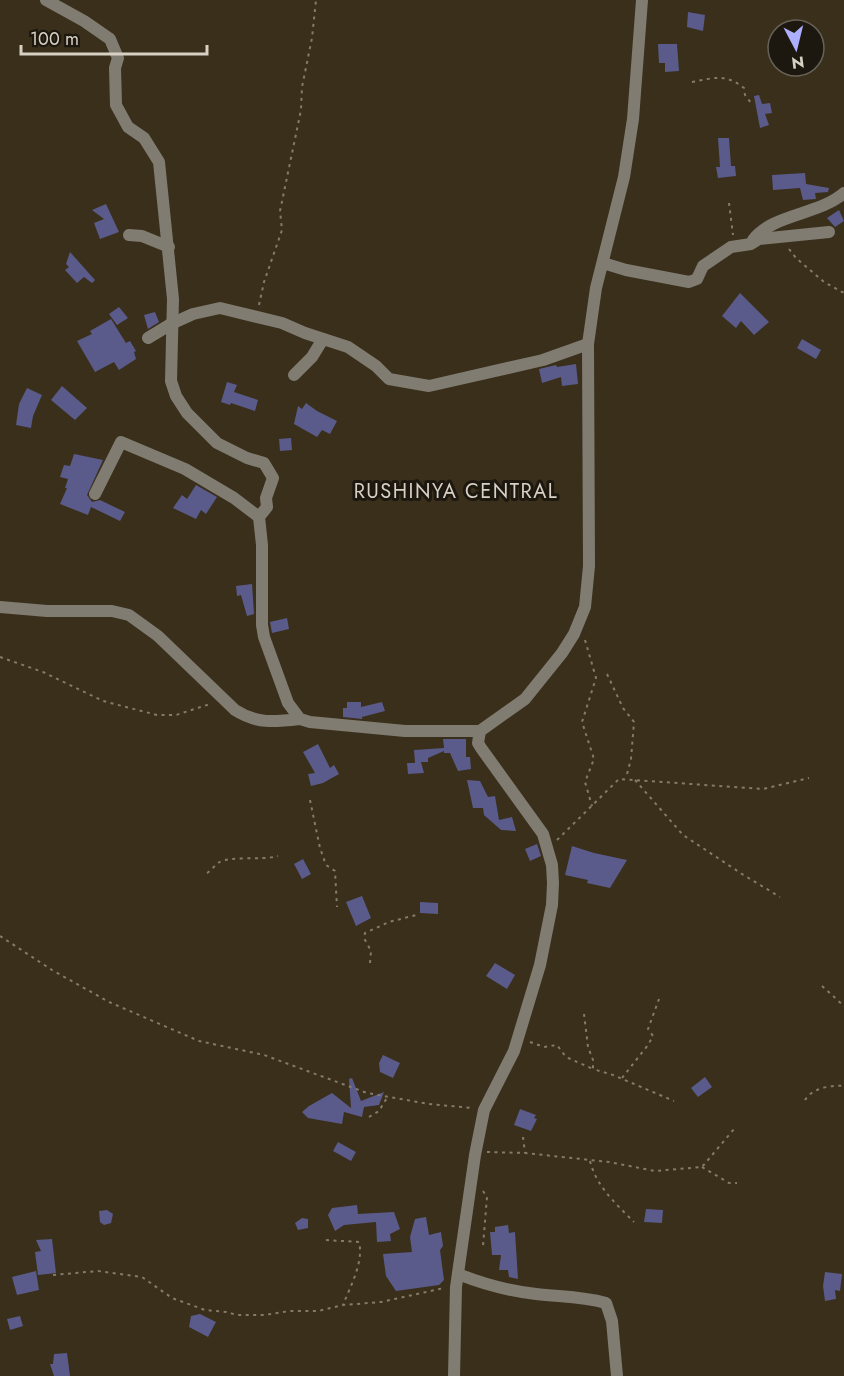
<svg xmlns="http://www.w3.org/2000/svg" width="844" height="1376" viewBox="0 0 844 1376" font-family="Jost,sans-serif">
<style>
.building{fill:#5a5b8a}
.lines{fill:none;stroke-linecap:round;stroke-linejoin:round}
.path{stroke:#847c6b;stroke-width:2;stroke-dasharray:3 4.5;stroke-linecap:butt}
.minor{stroke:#817c72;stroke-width:12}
.labels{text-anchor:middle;stroke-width:6;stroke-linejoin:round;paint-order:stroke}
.quarter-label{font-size:20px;letter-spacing:1.5px;fill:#d7d0c4;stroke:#1c180f}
</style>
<rect width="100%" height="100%" fill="#392f1b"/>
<g class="building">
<path d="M 688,12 L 705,15 L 703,31 L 687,27 Z"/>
<path d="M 658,44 L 677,44 L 679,71 L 665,72 L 665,63 L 659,63 Z"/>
<path d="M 759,95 L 762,104 L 770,103 L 772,113 L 765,114 L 769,125 L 760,128 L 754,96 Z"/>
<path d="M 718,138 L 729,138 L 731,166 L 735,166 L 736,176 L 718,178 L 716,167 L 720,167 Z"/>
<path d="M 805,173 L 806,184 L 829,188 L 828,192 L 815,193 L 816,199 L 803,200 L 800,188 L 773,190 L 772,175 Z"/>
<path d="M 106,204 L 119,232 L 100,239 L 94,223 L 104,219 L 92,210 Z"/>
<path d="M 839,210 L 844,221 L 835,227 L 827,218 Z"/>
<path d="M 70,252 L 95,280 L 92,283 L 84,277 L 77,283 L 65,270 L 69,267 L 66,264 Z"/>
<path d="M 740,293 L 769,322 L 754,335 L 741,321 L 736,328 L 722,316 Z"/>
<path d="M 119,307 L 128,318 L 117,325 L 109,314 Z"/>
<path d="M 155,312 L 159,322 L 148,329 L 144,315 Z"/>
<path d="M 111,319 L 126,343 L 130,341 L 136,351 L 134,352 L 136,359 L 119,370 L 114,362 L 95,372 L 77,341 L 92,334 L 90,331 Z"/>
<path d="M 802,339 L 821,350 L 816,359 L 797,348 Z"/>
<path d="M 576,364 L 578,384 L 562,386 L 561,377 L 542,383 L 539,369 L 556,365 L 557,367 Z"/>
<path d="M 227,382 L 237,385 L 234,392 L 258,400 L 255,411 L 231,403 L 230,405 L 221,402 Z"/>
<path d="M 62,386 L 87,408 L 75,420 L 51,400 Z"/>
<path d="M 27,388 L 42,395 L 33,416 L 31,428 L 16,425 L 19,404 Z"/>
<path d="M 306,403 L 317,411 L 337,421 L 330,434 L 322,430 L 317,437 L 294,424 L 298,406 L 302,409 Z"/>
<path d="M 291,438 L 292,450 L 280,451 L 279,439 Z"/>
<path d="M 74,454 L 103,460 L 87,495 L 92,502 L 100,500 L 125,512 L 120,521 L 91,507 L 88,515 L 60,504 L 67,488 L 65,488 L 68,479 L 60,477 L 64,465 L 70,466 Z"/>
<path d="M 196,485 L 217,497 L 206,514 L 201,510 L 196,519 L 173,508 L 182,495 L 187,499 Z"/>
<path d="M 252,584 L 254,614 L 247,616 L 241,595 L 237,596 L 236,586 Z"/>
<path d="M 287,618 L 289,629 L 272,633 L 270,622 Z"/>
<path d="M 347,702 L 361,702 L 361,707 L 382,702 L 385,711 L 362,717 L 362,719 L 343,717 L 343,708 L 347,708 Z"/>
<path d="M 443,739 L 466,739 L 466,757 L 470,757 L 471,769 L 458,771 L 450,753 L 444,753 L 444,751 L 428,758 L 428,762 L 421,762 L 424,773 L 408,774 L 407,763 L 415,763 L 414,750 L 444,748 Z"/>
<path d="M 318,744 L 330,768 L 334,765 L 339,774 L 323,783 L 311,786 L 308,774 L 315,773 L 303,752 Z"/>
<path d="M 467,780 L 480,781 L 488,797 L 495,796 L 499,820 L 512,817 L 516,831 L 501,830 L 484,815 L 483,808 L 473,808 Z"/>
<path d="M 537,844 L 541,856 L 530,861 L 525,849 Z"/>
<path d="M 572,846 L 594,853 L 627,860 L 610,888 L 587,883 L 588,880 L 565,875 Z"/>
<path d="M 303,859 L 311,874 L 302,879 L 294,864 Z"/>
<path d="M 362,896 L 371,918 L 356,926 L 346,902 Z"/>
<path d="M 420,902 L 438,903 L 438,914 L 420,913 Z"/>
<path d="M 495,963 L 515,975 L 507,989 L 486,976 Z"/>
<path d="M 383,1055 L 400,1063 L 393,1078 L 380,1072 L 379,1063 Z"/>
<path d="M 705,1077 L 712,1087 L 698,1097 L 691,1088 Z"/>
<path d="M 352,1078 L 361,1101 L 384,1092 L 379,1105 L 364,1107 L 362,1117 L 344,1112 L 342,1124 L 308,1118 L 302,1112 L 309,1106 L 332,1093 L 351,1108 L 349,1079 Z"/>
<path d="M 520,1109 L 536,1115 L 534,1118 L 537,1119 L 531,1131 L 514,1125 Z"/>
<path d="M 338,1142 L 356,1152 L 351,1161 L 333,1151 Z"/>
<path d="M 357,1205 L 358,1214 L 394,1212 L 400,1229 L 390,1234 L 391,1241 L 377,1242 L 376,1222 L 344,1225 L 335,1231 L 328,1215 L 332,1208 Z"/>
<path d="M 646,1209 L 663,1210 L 662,1223 L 644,1222 Z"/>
<path d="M 107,1210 L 113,1214 L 111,1223 L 104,1225 L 100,1222 L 99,1211 Z"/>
<path d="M 426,1217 L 429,1235 L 441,1232 L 443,1246 L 440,1250 L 444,1280 L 439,1285 L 396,1291 L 386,1276 L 383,1254 L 412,1252 L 410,1237 L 415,1219 Z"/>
<path d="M 302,1218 L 308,1219 L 308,1228 L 298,1230 L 295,1223 Z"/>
<path d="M 508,1225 L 509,1233 L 515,1232 L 518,1279 L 509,1277 L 508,1270 L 499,1270 L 501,1255 L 492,1255 L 490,1232 L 495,1232 L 495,1227 Z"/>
<path d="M 52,1239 L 56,1273 L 38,1275 L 35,1252 L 41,1251 L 36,1240 Z"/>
<path d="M 36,1271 L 39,1290 L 17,1295 L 12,1277 Z"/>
<path d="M 825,1272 L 842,1274 L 840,1291 L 835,1290 L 836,1299 L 825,1301 L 823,1286 Z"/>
<path d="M 200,1314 L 216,1322 L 208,1337 L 189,1327 L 191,1316 Z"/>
<path d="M 20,1316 L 23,1326 L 10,1330 L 7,1319 Z"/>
<path d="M 67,1353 L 70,1376 L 54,1376 L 50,1364 L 53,1364 L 54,1354 Z"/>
</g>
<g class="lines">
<g class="path">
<path d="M 692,82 C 714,78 725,73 744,88 L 745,95 L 751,103"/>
<path d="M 729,203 L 733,235"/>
<path d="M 789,249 L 796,258 L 824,282 L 844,293"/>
<path d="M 259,305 L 264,282 L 282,230 L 280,211 L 301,110 L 302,87 L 312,38 L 316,0"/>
<path d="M 585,640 L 596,678 L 582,722 L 594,759 L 585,782 L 592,806"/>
<path d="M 0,657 L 43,672 L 103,701 L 157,715 L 176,715 L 210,704"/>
<path d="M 607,674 L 623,708 L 634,722 L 631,759 L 626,778"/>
<path d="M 635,780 L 683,835 L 742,874 L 780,897"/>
<path d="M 310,800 L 320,848 L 326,865 L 335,871 L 337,907"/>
<path d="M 557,840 L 619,779 L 763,789 L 809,778"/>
<path d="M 207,873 C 211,871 215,865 218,863 C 230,855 261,861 278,856"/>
<path d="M 0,936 L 52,970 L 109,1002 L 199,1041 L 264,1055 L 367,1093 L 429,1104 L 472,1108"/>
<path d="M 370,963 L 371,951 L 364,938 L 365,933 L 389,922 L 416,915"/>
<path d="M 822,986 L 844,1006"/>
<path d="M 584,1014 L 588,1047 L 593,1060 L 593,1069 L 613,1075 L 674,1101"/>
<path d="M 530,1042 L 544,1047 L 557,1045 L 566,1057 L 593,1069"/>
<path d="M 622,1078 L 648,1045 L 653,1036 L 648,1029 L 659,999"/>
<path d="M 805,1100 C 812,1088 831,1085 844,1086"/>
<path d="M 369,1117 L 379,1111 L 388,1096"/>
<path d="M 523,1137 L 525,1153"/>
<path d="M 487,1152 L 525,1153 L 609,1162 L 655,1171 L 702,1167 L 734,1129"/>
<path d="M 590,1161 C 596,1186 616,1204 634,1222"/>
<path d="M 702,1167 L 729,1183 L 737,1183"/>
<path d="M 483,1191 L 487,1197 L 483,1246"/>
<path d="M 326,1240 L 359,1242 C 364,1262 350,1287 343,1305"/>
<path d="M 53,1275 L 98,1271 L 142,1277 L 172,1298 L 205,1310 L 226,1312 L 237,1315 L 264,1315 L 290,1311 L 318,1311 L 343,1305 L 381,1302 L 444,1288"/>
</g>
<g class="minor">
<path d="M 46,0 L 84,21 L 110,39 L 118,58 L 115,68 L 116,105 L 128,127 L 144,138 L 159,162 L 173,299 L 171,381 L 176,396 L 187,413 L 217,443 L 247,458 L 264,463 L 273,478 L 266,498 L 267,507 L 259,517 L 262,545 L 262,625 L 264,637 L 288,703 L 300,719 L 310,722 L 405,731 L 480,731"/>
<path d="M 129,235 L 142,236 L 169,247"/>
<path d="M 753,240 C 772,214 819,215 844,193"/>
<path d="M 603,263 L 626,270 L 689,282 L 697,279 L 703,266 L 731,247 L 751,244 L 759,239 L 829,232"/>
<path d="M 148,338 L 171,324 L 193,314 L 220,308 L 282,323 L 305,333 L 348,347 L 376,366 L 389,379 L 429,386 L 543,360 L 588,344"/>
<path d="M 294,375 L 312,357 L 323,339"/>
<path d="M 95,494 L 121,442 L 185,469 L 234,498 L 259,517"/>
<path d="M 0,607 L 47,611 L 112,611 L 129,615 L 158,636 L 235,710 C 257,724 274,722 300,719"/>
<path d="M 458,1274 C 483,1284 509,1291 536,1294 C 561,1297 580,1296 606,1303 L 612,1321 L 617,1376"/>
<path d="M 454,1376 L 456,1287 L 475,1155 L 484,1110 L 514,1051 L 540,965 L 552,905 L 553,883 L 552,865 L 543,834 L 481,748 L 478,743 L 480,731 L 525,699 L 562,653 L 574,634 L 585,607 L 589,566 L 588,344 L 596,288 L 624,177 L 633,119 L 642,0"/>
</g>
</g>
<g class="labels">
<g class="quarter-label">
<text x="456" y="498">RUSHINYA CENTRAL</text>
</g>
</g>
<g transform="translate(796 48) rotate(173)"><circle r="28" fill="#1c180f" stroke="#676257" stroke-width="1.5"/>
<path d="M0-4.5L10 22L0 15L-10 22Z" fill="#acaffb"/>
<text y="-9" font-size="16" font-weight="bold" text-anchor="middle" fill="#d7d0c4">N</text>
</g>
<path d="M21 45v9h186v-9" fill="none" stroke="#d7d0c4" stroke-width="3"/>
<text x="30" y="45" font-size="18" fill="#d7d0c4" stroke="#1c180f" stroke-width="4.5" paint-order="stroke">100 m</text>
</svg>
